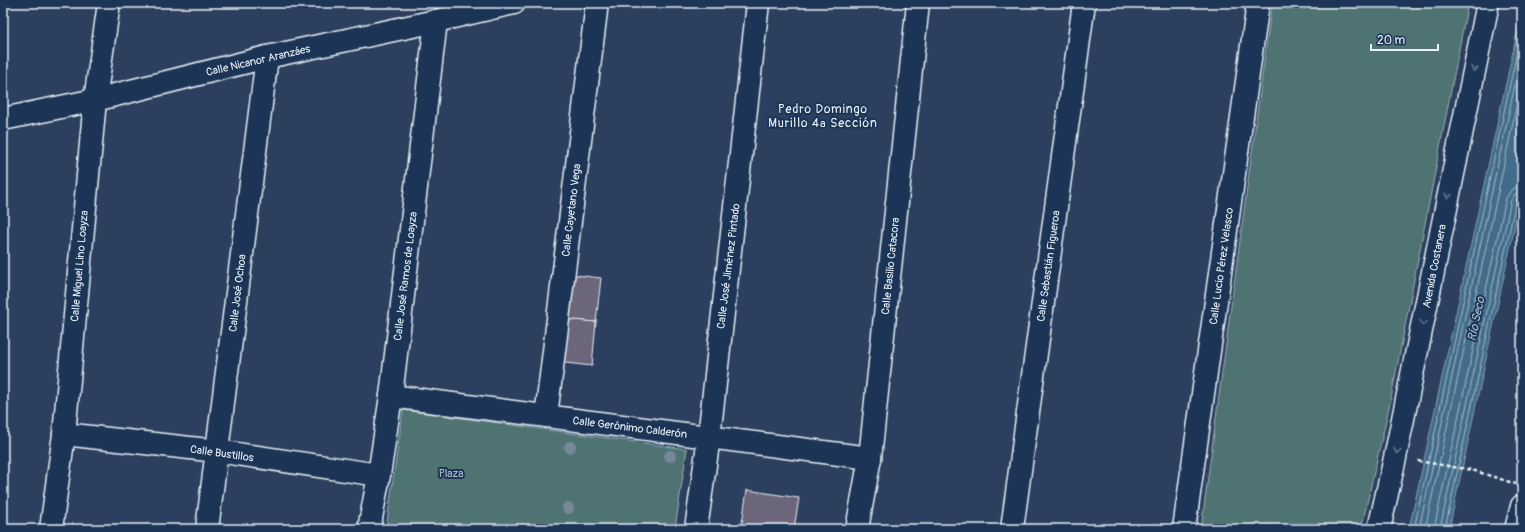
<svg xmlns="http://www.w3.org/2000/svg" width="1525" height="532" viewBox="0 0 1525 532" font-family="Pangolin,sans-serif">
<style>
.green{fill:#507273;stroke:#9cb2b6}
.water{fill:#436c8a;stroke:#85a1b6}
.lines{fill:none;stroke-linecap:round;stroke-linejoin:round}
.shore{stroke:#a6bccc;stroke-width:1}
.building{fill:#6c667a;stroke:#e8f1f8}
.minor-casing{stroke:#e8f1f8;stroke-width:25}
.major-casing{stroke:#e8f1f8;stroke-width:25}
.path{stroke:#e8f1f8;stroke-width:2.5;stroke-dasharray:4 3;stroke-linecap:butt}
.minor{stroke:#1d3557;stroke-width:22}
.major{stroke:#1d3557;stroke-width:22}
.tree{fill:#778999}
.oneway{stroke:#64778f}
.labels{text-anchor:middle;stroke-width:4;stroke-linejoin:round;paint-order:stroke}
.street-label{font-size:11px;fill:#e8f1f8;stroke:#1d3557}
.park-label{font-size:11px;fill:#b3c5c9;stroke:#1d3557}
.neighbourhood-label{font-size:12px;letter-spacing:1px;fill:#e8f1f8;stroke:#1d3557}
.water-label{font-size:12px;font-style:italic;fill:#aec2d2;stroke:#1d3557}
</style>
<rect width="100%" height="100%" fill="#2d3f5e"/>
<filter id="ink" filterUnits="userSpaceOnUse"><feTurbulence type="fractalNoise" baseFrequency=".025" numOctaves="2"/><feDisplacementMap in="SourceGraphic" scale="8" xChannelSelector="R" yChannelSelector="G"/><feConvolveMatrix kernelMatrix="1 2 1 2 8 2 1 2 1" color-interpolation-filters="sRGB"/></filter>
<g filter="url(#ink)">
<g class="green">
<path d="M 1272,3 L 1468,3 L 1390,403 L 1361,529 L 1201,529 Z"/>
<path d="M 403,410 L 687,449 L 675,529 L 386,529 Z"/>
</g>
<path class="water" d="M 1522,10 L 1522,193 L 1449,529 L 1409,529 Z"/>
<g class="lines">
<g class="shore">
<path d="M 1414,529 L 1522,29"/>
<path d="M 1419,529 L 1522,52"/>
<path d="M 1425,529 L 1522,81"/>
<path d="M 1434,529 L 1506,198 L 1512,189 L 1522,186"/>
<path d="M 1440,529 L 1511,200 L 1515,194 L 1522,192"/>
<path d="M 1445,529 L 1516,201 L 1518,198 L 1522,197"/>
</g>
</g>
<g class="building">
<path d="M 567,274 L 601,278 L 596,322 L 561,319 Z"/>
<path d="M 561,319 L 596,322 L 592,366 L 557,362 Z"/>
<path d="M 747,490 L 799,498 L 794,529 L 741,529 Z"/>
</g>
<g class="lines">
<defs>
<g id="minor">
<path d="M 3,119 L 95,100 L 267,57 L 436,21 L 514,3"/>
<path d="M 391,396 L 870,458"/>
<path d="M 546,416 L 597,3"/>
<path d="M 64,434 L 217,451 L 379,475"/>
<path d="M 51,529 L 64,434 L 95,100 L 109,3"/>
<path d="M 207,529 L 267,57"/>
<path d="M 369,529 L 379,475 L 391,396 L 436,21"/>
<path d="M 696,529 L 709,437 L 758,3"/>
<path d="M 857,529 L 870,458 L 918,3"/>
<path d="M 1012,529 L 1084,3"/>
<path d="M 1184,529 L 1258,3"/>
</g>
<g id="major">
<path d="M 1379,529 L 1395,458 L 1488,3"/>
<path d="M 1516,529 L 1522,506"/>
</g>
</defs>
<use href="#minor" class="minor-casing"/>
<use href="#major" class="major-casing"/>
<path class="path" d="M 1418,461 L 1472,470 L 1516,484"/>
<use href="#minor" class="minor"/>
<use href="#major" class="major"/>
</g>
<g class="tree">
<circle cx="570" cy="447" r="6"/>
<circle cx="670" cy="456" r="6"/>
<circle cx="568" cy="508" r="6"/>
</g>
<defs><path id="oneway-chevron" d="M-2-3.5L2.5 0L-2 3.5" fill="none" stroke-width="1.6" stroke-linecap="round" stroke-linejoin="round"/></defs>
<g class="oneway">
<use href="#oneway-chevron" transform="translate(1474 69) rotate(101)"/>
<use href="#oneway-chevron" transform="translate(1448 196) rotate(101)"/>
<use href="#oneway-chevron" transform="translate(1423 323) rotate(101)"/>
<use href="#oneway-chevron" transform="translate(1397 451) rotate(101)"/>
</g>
</g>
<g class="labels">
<g class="street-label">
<text transform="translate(258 60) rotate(-13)" y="4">Calle Nicanor Aranzáes</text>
<text transform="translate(571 210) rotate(-83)" y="4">Calle Cayetano Vega</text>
<text transform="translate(79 266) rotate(-85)" y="4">Calle Miguel Lino Loayza</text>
<text transform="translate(728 266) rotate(-83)" y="4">Calle José Jiménez Pintado</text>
<text transform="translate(890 266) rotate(-84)" y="4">Calle Basilio Catacora</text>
<text transform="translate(1048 266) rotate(-82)" y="4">Calle Sebastián Figueroa</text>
<text transform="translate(1221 266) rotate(-82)" y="4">Calle Lucio Pérez Velasco</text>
<text transform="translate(1434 266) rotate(-79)" y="4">Avenida Costanera</text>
<text transform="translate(405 276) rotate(-83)" y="4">Calle José Ramos de Loayza</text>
<text transform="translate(237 293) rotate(-83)" y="4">Calle José Ochoa</text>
<text transform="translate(630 427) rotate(7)" y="4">Calle Gerónimo Calderón</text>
<text transform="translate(222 453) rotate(8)" y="4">Calle Bustillos</text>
</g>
<g class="park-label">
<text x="451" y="477">Plaza</text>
</g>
<g class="neighbourhood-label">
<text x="823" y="113">Pedro Domingo<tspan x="823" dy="14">Murillo 4ª Sección</tspan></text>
</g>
<g class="water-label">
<text transform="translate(1476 319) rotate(-78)" y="4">Río Seco</text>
</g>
</g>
<rect width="1525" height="532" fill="none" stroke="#1d3557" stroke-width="16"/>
<rect x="8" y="8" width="1509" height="516" fill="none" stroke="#e8f1f8" stroke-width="1.5" filter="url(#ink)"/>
<path d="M1371 44v6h67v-6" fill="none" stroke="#e8f1f8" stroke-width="2"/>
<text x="1377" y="44" font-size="12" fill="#e8f1f8" stroke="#1d3557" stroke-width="3" paint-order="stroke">20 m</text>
</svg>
